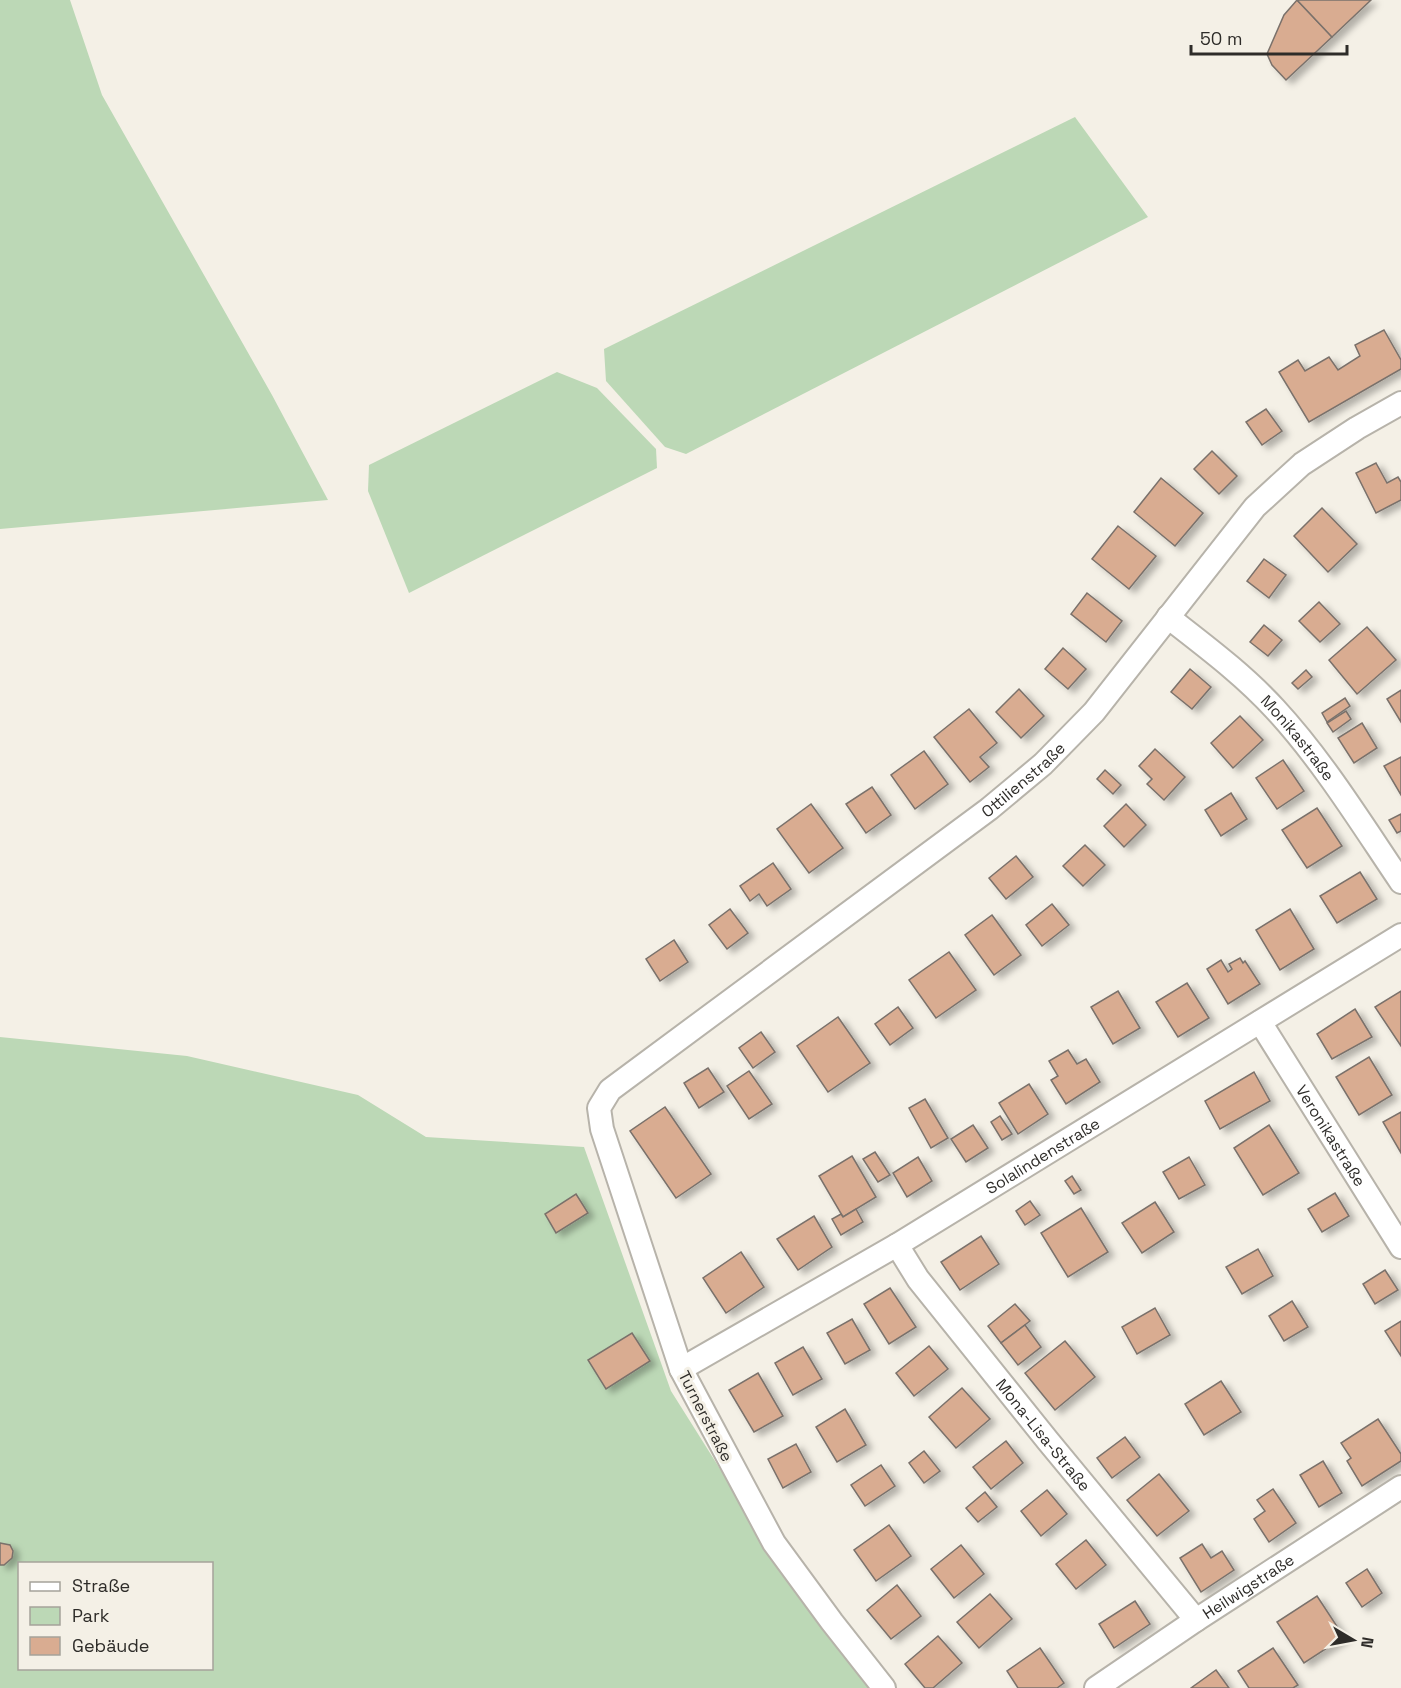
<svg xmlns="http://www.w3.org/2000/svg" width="1401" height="1688" viewBox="0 0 1401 1688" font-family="'Space Grotesk',sans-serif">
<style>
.green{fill:#bcd8b6;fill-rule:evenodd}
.building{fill:#d9ac91;stroke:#7a716b;stroke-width:1.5;filter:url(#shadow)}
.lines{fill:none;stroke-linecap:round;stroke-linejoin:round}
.minor-casing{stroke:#b7b3aa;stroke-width:26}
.minor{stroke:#fff;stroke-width:22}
.labels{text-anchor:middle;stroke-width:6;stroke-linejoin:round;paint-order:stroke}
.street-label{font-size:16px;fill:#2e2c29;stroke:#f4f0e6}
</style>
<defs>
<filter id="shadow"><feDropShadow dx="6" dy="4" stdDeviation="3" flood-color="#0004"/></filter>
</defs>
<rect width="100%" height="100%" fill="#f4f0e6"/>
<g class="green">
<path d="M 0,0 L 70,0 L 102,95 L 272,395 L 328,500 L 0,529 Z"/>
<path d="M 1075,117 L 1148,217 L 686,454 L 665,447 L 606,381 L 604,349 Z"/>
<path d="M 557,372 L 597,388 L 656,449 L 657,468 L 409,593 L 368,491 L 369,465 Z"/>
<path d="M 0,1037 L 187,1056 L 358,1095 L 426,1137 L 584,1147 L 671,1391 L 805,1604 L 871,1688 L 0,1688 ZM 20,1564 L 212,1564 L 212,1668 L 20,1668 Z"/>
</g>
<g class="building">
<path d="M 1297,0 L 1332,37 L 1286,80 L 1272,65 L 1267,54 L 1284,15 Z"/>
<path d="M 1297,0 L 1371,0 L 1332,37 Z"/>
<path d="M 1384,330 L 1401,360 L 1401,369 L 1309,422 L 1279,372 L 1298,360 L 1305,371 L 1329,357 L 1338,370 L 1360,356 L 1355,345 Z"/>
<path d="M 1266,409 L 1282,431 L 1262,445 L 1246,422 Z"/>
<path d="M 1212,451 L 1237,476 L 1219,494 L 1194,469 Z"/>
<path d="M 1376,463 L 1387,483 L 1398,477 L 1401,482 L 1401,500 L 1376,513 L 1356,473 Z"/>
<path d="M 1161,478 L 1203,513 L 1175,546 L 1134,512 Z"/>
<path d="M 1322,508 L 1357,544 L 1328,572 L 1294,536 Z"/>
<path d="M 1118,526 L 1156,556 L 1129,589 L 1092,559 Z"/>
<path d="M 1264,559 L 1286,575 L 1269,598 L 1247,581 Z"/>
<path d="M 1087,593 L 1122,621 L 1106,642 L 1071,614 Z"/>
<path d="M 1319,602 L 1340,624 L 1320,642 L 1299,621 Z"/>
<path d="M 1264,625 L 1282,640 L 1268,656 L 1250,642 Z"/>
<path d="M 1367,627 L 1396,660 L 1357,694 L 1329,660 Z"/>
<path d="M 1063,648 L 1086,669 L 1068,689 L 1045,669 Z"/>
<path d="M 1190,669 L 1211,687 L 1192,709 L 1171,692 Z"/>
<path d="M 1306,670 L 1312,677 L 1298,689 L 1292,683 Z"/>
<path d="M 1019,689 L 1044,716 L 1021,738 L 996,712 Z"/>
<path d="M 1401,690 L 1401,722 L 1387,699 Z"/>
<path d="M 1345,698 L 1350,706 L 1327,722 L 1322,713 Z"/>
<path d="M 969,709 L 997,743 L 980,757 L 989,767 L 970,782 L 934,737 Z"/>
<path d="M 1346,711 L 1351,719 L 1333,732 L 1327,723 Z"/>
<path d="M 1240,716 L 1263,740 L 1233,768 L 1211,743 Z"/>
<path d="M 1362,723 L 1377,748 L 1354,763 L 1338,738 Z"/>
<path d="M 1155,749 L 1185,777 L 1164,800 L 1147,784 L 1152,779 L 1139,766 Z"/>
<path d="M 924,751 L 948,784 L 915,809 L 891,775 Z"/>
<path d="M 1401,757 L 1401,795 L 1384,766 Z"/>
<path d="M 1283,760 L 1304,791 L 1277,809 L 1256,778 Z"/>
<path d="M 1105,770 L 1121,785 L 1113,794 L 1097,779 Z"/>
<path d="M 872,787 L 891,815 L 866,833 L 846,804 Z"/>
<path d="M 1231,793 L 1247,819 L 1221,836 L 1205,810 Z"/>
<path d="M 811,804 L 843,848 L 809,873 L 777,829 Z"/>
<path d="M 1126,804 L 1146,825 L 1124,847 L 1104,826 Z"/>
<path d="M 1317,808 L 1342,846 L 1307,868 L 1282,830 Z"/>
<path d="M 1401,814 L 1401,831 L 1397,833 L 1389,820 Z"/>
<path d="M 1085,845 L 1105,865 L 1083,886 L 1063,866 Z"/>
<path d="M 1016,856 L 1033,877 L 1006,899 L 989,878 Z"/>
<path d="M 773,863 L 791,889 L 767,906 L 759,894 L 750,901 L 740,886 Z"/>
<path d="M 1360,872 L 1377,899 L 1337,923 L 1320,896 Z"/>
<path d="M 1052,904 L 1069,925 L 1042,946 L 1026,925 Z"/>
<path d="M 730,909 L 748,933 L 727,949 L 709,925 Z"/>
<path d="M 1290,909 L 1314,949 L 1280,970 L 1256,930 Z"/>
<path d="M 992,915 L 1021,955 L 994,975 L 965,935 Z"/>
<path d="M 674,940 L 688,962 L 660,981 L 646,959 Z"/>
<path d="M 949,952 L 976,990 L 936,1018 L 909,980 Z"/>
<path d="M 1240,958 L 1243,963 L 1245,961 L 1260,984 L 1228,1004 L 1207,969 L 1221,960 L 1228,972 L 1232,969 L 1229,964 Z"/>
<path d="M 1187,983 L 1209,1018 L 1178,1037 L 1156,1002 Z"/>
<path d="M 1118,991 L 1140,1028 L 1113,1044 L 1091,1007 Z"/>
<path d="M 1401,991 L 1401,1046 L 1375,1007 Z"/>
<path d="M 898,1007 L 913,1028 L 890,1045 L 875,1024 Z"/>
<path d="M 1355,1009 L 1372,1037 L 1332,1059 L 1317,1034 Z"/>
<path d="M 838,1017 L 870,1063 L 828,1092 L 797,1046 Z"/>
<path d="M 761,1032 L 775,1052 L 753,1068 L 739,1048 Z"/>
<path d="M 1068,1050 L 1077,1064 L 1086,1059 L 1100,1082 L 1066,1104 L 1051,1080 L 1058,1076 L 1049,1061 Z"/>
<path d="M 1369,1057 L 1392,1095 L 1359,1115 L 1336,1077 Z"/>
<path d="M 708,1068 L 724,1092 L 699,1108 L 684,1083 Z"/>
<path d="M 749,1071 L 772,1104 L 749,1119 L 727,1086 Z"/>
<path d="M 1254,1072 L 1270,1101 L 1220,1129 L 1205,1101 Z"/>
<path d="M 1029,1084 L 1048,1114 L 1018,1134 L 999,1103 Z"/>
<path d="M 925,1099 L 948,1138 L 931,1148 L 909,1108 Z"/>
<path d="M 665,1107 L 711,1174 L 676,1198 L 630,1131 Z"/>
<path d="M 1401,1112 L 1401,1153 L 1383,1122 Z"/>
<path d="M 1000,1116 L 1012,1134 L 1002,1140 L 991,1122 Z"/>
<path d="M 973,1125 L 988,1148 L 966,1162 L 951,1139 Z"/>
<path d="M 1269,1125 L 1299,1173 L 1263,1195 L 1234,1148 Z"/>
<path d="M 875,1152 L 890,1175 L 878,1182 L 863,1159 Z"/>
<path d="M 852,1156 L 876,1197 L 843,1217 L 819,1176 Z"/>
<path d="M 918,1157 L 932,1181 L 907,1197 L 893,1173 Z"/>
<path d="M 1189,1157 L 1205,1185 L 1179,1199 L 1163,1172 Z"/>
<path d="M 1072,1176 L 1081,1190 L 1074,1194 L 1065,1181 Z"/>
<path d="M 1335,1193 L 1349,1216 L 1322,1232 L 1308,1209 Z"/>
<path d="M 576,1194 L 588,1213 L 556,1233 L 545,1214 Z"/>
<path d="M 1030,1201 L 1040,1215 L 1025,1225 L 1016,1211 Z"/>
<path d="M 1155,1202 L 1174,1232 L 1142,1253 L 1122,1223 Z"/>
<path d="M 1081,1208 L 1108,1252 L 1068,1277 L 1041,1233 Z"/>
<path d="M 856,1209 L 863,1222 L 841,1235 L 832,1219 L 841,1214 L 843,1217 Z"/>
<path d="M 814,1216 L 832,1247 L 798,1270 L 777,1239 Z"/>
<path d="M 981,1236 L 999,1264 L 960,1290 L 941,1262 Z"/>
<path d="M 1258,1249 L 1273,1276 L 1242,1294 L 1226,1267 Z"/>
<path d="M 741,1252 L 764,1287 L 726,1313 L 703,1278 Z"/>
<path d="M 1385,1270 L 1398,1290 L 1375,1304 L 1363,1284 Z"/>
<path d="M 890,1288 L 916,1327 L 889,1344 L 864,1304 Z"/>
<path d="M 1292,1301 L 1308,1327 L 1284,1341 L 1269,1316 Z"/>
<path d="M 1015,1304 L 1030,1321 L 1001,1343 L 988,1326 Z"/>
<path d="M 1155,1308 L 1170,1335 L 1137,1354 L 1122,1327 Z"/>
<path d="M 852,1319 L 870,1350 L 845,1364 L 827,1333 Z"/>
<path d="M 1401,1321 L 1401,1356 L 1385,1331 Z"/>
<path d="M 1025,1325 L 1041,1347 L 1018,1365 L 1001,1343 Z"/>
<path d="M 632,1333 L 650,1361 L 606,1389 L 588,1360 Z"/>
<path d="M 1065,1341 L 1095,1377 L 1055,1410 L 1025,1373 Z"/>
<path d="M 929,1346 L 948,1369 L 914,1396 L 896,1373 Z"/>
<path d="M 803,1347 L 822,1379 L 793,1395 L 775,1363 Z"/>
<path d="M 758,1373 L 783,1416 L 754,1432 L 729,1390 Z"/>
<path d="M 1221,1381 L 1241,1412 L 1204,1435 L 1185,1404 Z"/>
<path d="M 962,1388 L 990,1419 L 956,1448 L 929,1417 Z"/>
<path d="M 845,1409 L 866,1445 L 837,1462 L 816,1427 Z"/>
<path d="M 1378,1419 L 1401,1454 L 1401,1461 L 1362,1486 L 1347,1461 L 1351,1458 L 1341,1443 Z"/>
<path d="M 1125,1437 L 1140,1457 L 1112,1478 L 1097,1458 Z"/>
<path d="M 1006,1441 L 1023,1463 L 991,1489 L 973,1467 Z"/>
<path d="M 796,1444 L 811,1472 L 783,1488 L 768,1459 Z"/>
<path d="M 924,1451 L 940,1471 L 924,1483 L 909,1463 Z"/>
<path d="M 1323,1461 L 1342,1493 L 1319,1507 L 1300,1475 Z"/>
<path d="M 881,1465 L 895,1486 L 865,1506 L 851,1485 Z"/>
<path d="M 1159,1474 L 1189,1511 L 1157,1536 L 1127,1500 Z"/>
<path d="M 1273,1489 L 1296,1523 L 1269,1542 L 1254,1519 L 1265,1511 L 1257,1500 Z"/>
<path d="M 1047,1490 L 1067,1514 L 1041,1536 L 1021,1511 Z"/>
<path d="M 985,1492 L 997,1507 L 978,1522 L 966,1508 Z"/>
<path d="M 889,1525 L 911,1556 L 876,1581 L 854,1550 Z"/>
<path d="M 1086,1540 L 1106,1565 L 1076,1589 L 1056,1564 Z"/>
<path d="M 0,1543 L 10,1545 L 13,1551 L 12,1558 L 4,1565 L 0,1565 Z"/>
<path d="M 1202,1544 L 1211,1558 L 1222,1551 L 1234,1570 L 1201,1592 L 1180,1558 Z"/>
<path d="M 961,1545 L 984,1574 L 954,1598 L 931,1569 Z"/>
<path d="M 1367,1569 L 1382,1593 L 1362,1607 L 1346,1583 Z"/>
<path d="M 897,1585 L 921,1616 L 891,1639 L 867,1610 Z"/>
<path d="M 990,1594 L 1012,1619 L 979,1648 L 957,1622 Z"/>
<path d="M 1317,1596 L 1344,1637 L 1304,1663 L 1277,1622 Z"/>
<path d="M 1135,1601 L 1150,1624 L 1114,1648 L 1099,1624 Z"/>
<path d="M 938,1636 L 962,1663 L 933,1688 L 925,1688 L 905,1664 Z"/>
<path d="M 1040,1648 L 1064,1683 L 1057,1688 L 1018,1688 L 1007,1671 Z"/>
<path d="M 1273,1648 L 1298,1685 L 1293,1688 L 1249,1688 L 1238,1671 Z"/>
<path d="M 1216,1670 L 1229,1688 L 1191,1688 Z"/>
</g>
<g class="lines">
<defs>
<g id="minor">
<path id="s1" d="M 1168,617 C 1205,646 1243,674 1275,709 C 1323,761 1361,823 1401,882"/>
<path id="s2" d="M 1260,1022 L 1401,1247"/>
<path id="s3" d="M 897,1245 L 918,1279 L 1048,1441 L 1196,1620"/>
<path id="s4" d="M 681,1369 L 897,1245 L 1401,935"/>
<path id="s5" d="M 884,1688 L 832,1622 L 774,1543 L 681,1369 L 602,1129 L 599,1108 L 610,1090 L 989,809 L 1043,764 L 1094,712 L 1255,507 L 1302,464 L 1357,428 L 1401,403"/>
<path id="s6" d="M 1096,1688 L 1196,1620 L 1401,1487"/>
</g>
</defs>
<use href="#minor" class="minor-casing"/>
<use href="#minor" class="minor"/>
</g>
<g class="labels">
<g class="street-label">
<text dy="6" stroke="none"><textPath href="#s1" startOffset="178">Monikastraße</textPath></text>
<text dy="6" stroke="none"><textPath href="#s5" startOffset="1191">Ottilienstraße</textPath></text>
<text dy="6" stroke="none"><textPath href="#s2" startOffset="134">Veronikastraße</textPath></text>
<text dy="6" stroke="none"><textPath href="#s4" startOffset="420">Solalindenstraße</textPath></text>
<text transform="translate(706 1416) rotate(63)" y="6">Turnerstraße</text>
<text dy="6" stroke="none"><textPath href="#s3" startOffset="240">Mona-Lisa-Straße</textPath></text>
<text dy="6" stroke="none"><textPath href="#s6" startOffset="183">Heilwigstraße</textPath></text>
</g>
</g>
<rect x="18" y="1562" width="195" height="108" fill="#f4f0e6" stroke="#a5a29a" stroke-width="1.5"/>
<rect x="30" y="1582" width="30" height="9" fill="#ffffff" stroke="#a5a29a" stroke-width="1.5"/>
<text x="72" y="1592" font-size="18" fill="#2e2c29">Straße</text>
<rect x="30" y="1607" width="30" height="18" fill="#bcd8b6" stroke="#a5a29a" stroke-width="1.5"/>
<text x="72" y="1622" font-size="18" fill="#2e2c29">Park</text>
<rect x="30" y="1637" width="30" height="18" fill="#d9ac91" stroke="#a5a29a" stroke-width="1.5"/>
<text x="72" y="1652" font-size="18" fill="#2e2c29">Gebäude</text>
<g transform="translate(1353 1640) rotate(100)" stroke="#f4f0e6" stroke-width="4.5" paint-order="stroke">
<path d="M0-4.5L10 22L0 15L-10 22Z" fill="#2e2c29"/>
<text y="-9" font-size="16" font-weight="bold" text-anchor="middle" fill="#2e2c29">N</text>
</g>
<path d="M1191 45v9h156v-9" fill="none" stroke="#2e2c29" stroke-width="3"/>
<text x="1200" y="45" font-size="18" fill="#2e2c29" stroke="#f4f0e6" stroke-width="4.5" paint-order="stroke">50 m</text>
</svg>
